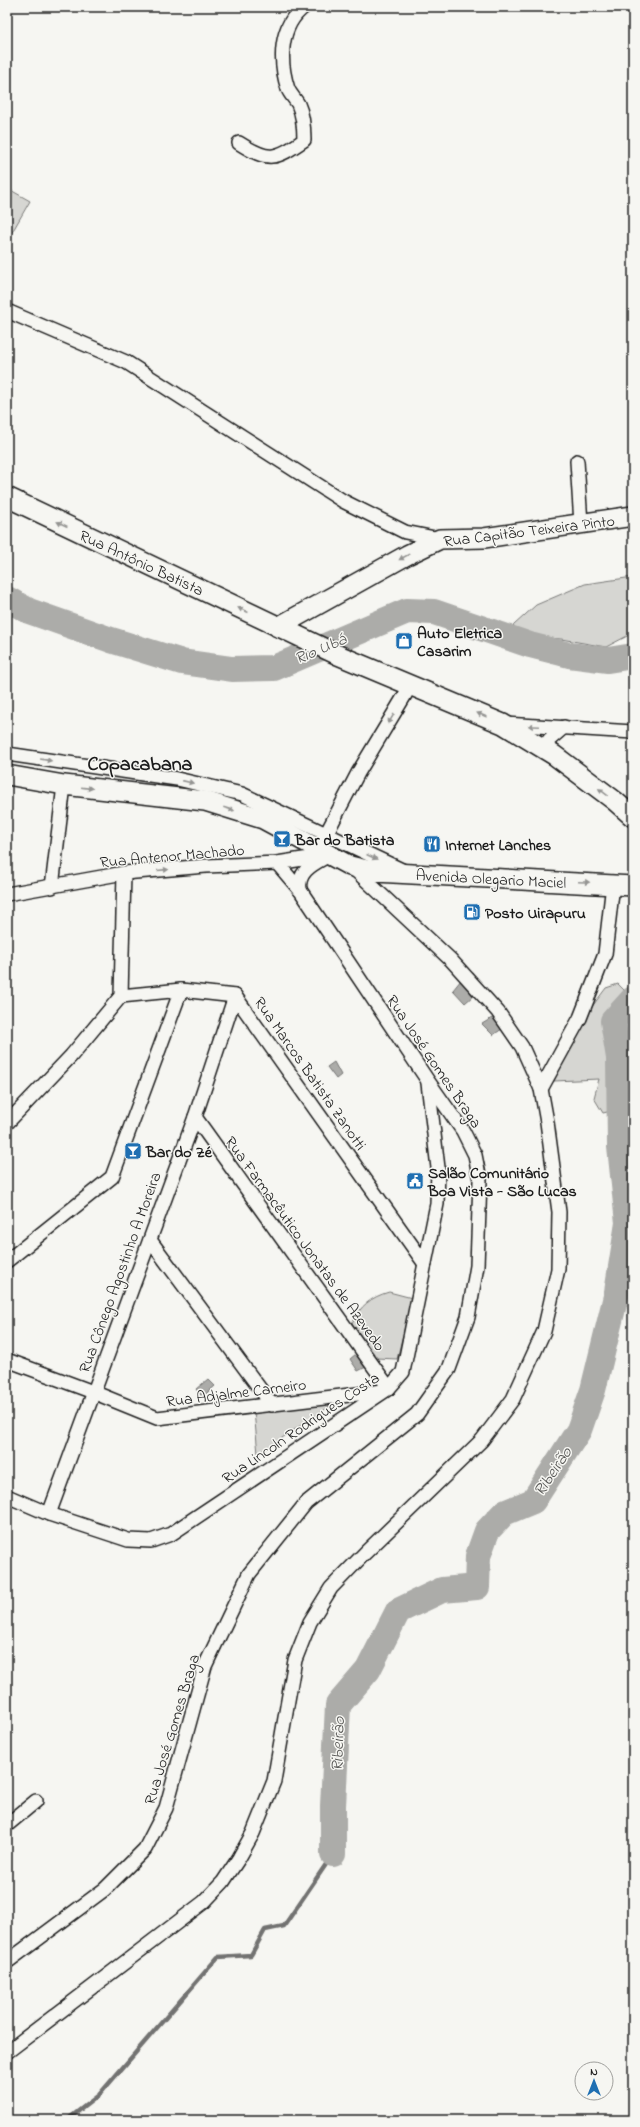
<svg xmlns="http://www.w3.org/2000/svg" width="640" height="2127" viewBox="0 0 640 2127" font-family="'Indie Flower',sans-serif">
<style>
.green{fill:#d6d6d2;stroke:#797977}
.water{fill:#acaca9;stroke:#727271}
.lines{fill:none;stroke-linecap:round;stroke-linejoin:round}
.stream{stroke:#727271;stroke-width:4.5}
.river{stroke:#acaca9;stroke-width:26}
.minor-casing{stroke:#1c1c1c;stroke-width:16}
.secondary-casing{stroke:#1c1c1c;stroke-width:22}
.minor{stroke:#f6f6f2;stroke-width:13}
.secondary{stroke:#f6f6f2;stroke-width:19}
.oneway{fill:#949492}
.labels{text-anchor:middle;stroke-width:3;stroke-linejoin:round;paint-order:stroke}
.street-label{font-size:16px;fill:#1c1c1c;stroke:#f6f6f2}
.poi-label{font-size:16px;font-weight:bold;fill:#1c1c1c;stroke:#f6f6f2;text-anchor:start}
.water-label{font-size:17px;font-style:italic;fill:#565654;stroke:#f6f6f2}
.district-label{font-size:20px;font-weight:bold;fill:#1c1c1c;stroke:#f6f6f2}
</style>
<rect width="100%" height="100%" fill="#f6f6f2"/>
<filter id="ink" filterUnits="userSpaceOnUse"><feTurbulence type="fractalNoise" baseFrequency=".025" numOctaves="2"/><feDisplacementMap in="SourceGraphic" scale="8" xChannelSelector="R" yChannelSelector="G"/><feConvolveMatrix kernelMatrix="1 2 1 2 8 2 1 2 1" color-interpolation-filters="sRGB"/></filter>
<g filter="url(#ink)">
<g class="green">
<path d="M 7,188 L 30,201 L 7,241 Z"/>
<path d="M 633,577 L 633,633 L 606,647 L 561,639 L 503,635 L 536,605 L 585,584 Z"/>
<path d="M 618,984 L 633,999 L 633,1103 L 628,1107 L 603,1113 L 594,1098 L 599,1079 L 554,1081 L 570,1036 L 606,988 Z"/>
<path d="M 389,1292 L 412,1298 L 397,1359 L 376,1358 L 352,1323 C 360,1306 371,1297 389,1292 Z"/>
<path d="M 339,1400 L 258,1454 L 254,1411 Z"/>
</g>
<g class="water">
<path d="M 461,980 L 473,996 L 465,1003 L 453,990 Z"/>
<path d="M 492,1018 L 502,1029 L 493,1035 L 482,1024 Z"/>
<path d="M 334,1062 L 341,1075 L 336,1079 L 327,1067 Z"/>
<path d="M 356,1354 L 366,1367 L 358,1371 L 350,1359 Z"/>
<path d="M 208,1379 L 215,1386 L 202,1397 L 196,1389 Z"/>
</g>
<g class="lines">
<path class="stream" d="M 67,2120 L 99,2095 L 218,1957 L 251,1955 L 265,1930 L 284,1926 L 333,1854"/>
<g class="river">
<path d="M 7,599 L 29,611 L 111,640 L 182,662 L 232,669 L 274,668 L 407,611 L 434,612 L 530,645 L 569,655 L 608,660 L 633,656"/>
<path d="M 333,1854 L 333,1806 L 338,1705 L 368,1670 L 398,1611 L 442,1590 L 477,1587 L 478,1556 L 487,1531 L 504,1513 L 533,1501 L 579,1430 L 593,1390 L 617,1292 L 628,1223 L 620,1147 L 619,1058 L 613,1021 L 633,999"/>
</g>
<defs>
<g id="minor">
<path d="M 239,143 C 269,162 275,160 304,140 C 304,129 303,115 298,104 C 295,99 290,94 288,89 C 279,61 279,26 304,7"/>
<path d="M 7,311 L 126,362 L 343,501 L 405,532 L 440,539"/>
<path d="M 577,461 L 581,524"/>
<path d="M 505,724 L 633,732"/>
<path d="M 7,754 L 177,779 L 242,794 L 402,870"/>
<path d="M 554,755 L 547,747 L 549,740 L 564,727"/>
<path d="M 323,840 L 358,773 L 411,685"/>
<path d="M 52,887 L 64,785"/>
<path d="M 300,890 C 297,873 311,865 324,858"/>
<path d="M 7,894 L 124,873 L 206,866 L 277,863 L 329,855"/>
<path d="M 121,996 L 181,990 L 235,996 L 425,1264"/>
<path d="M 541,1089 L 580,1018 L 605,954 L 613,884"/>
<path d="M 195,1117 L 389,1388"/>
<path d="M 7,1123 L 71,1056 L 121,996 L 124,873"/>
<path d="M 150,1240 L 272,1405"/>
<path d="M 7,1261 L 112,1177 L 181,990"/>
<path d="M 7,1360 L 93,1392 L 157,1418 L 383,1391"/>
<path d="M 7,1496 L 49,1514 L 128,1540 L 151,1541 L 171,1534 L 389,1388 L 403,1372 L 437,1204 L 438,1168 L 428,1083"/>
<path d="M 49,1514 L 195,1117 L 235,996"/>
<path d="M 7,1825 L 36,1801"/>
<path d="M 7,1962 L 105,1889 L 145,1849 L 166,1808 L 205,1666 L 249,1574 L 306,1503 L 417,1414 L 449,1369 L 468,1317 L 477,1266 L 480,1180 L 475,1155 L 463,1131 L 428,1081 L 300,890 L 277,863"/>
<path d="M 7,2052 L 204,1902 L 223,1882 L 239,1858 L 253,1833 L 274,1781 L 295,1660 L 310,1622 L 331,1588 L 365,1553 L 482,1440 L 513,1399 L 544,1331 L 558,1269 L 559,1212 L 547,1122 L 541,1089 L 522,1047 L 498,1012 L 451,960 L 353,868"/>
</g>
<g id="secondary">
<path d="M 7,497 L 338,655 L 503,724 L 554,755 L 615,801 L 633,817"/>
<path d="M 278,627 L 407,555 L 440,539 L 484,538 L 633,516"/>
<path d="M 7,775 L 64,785 L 205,801 L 263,819 L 350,866 L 375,872 L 633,886"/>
</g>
</defs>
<use href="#minor" class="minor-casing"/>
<use href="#secondary" class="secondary-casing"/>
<use href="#minor" class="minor"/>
<use href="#secondary" class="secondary"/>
</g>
<defs><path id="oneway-solid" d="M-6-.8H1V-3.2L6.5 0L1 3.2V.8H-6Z"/></defs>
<g class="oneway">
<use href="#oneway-solid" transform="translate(62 524) rotate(-155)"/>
<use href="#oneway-solid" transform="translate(404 557) rotate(151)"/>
<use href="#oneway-solid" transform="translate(243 610) rotate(-155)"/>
<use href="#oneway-solid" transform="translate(482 715) rotate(-157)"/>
<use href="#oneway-solid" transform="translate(391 719) rotate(121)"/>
<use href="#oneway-solid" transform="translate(534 726) rotate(-177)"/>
<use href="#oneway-solid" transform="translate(46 760) rotate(9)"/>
<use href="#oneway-solid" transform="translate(188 782) rotate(13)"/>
<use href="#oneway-solid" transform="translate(87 788) rotate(7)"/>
<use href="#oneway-solid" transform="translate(603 792) rotate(-143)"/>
<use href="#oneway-solid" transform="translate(229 809) rotate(17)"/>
<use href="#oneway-solid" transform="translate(372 857) rotate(24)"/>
<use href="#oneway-solid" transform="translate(163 870) rotate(-5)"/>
<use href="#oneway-solid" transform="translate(584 882) rotate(3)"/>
</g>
</g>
<defs>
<symbol id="shop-square" viewBox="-11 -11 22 22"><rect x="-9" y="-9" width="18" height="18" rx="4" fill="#1f6fb2" stroke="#f6f6f2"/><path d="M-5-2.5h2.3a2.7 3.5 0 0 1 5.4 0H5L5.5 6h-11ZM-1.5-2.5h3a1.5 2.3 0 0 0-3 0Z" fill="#fff"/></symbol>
<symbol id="bar-square" viewBox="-11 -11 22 22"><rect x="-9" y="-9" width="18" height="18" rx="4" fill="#1f6fb2" stroke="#f6f6f2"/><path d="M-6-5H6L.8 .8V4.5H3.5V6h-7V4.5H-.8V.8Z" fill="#fff"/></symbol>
<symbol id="restaurant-square" viewBox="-11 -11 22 22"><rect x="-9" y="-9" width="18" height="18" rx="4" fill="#1f6fb2" stroke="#f6f6f2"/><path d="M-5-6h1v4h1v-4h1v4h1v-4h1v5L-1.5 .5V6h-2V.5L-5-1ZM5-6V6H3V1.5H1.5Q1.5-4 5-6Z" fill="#fff"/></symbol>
<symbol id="fuel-square" viewBox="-11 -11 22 22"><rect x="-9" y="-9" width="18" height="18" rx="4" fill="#1f6fb2" stroke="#f6f6f2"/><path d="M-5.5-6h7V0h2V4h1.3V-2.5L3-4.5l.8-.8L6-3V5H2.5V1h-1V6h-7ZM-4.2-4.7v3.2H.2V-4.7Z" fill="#fff"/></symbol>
<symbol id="civic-square" viewBox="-11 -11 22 22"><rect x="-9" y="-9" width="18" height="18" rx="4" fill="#1f6fb2" stroke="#f6f6f2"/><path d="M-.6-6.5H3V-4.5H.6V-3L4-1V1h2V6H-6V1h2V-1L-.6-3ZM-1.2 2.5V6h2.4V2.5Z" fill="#fff"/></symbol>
</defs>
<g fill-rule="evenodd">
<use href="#shop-square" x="394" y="631" width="20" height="20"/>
<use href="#bar-square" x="272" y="829" width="20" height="20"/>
<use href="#restaurant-square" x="422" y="834" width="20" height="20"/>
<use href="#fuel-square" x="462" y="902" width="20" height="20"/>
<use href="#bar-square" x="123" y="1141" width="20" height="20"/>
<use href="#civic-square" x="405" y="1171" width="20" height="20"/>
</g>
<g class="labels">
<g class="street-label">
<text transform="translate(529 530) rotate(-7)" y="6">Rua Capitão Teixeira Pinto</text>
<text transform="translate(142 562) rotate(25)" y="6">Rua Antônio Batista</text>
<text transform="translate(172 855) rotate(-5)" y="6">Rua Antenor Machado</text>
<text transform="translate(491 878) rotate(3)" y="6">Avenida Olegario Maciel</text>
<text transform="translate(435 1061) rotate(56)" y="6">Rua José Gomes Braga</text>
<text transform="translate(311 1073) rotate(55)" y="6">Rua Marcos Batista Zanotti</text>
<text transform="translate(306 1243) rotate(54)" y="6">Rua Farmacêutico Jonatas de Azevedo</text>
<text transform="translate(119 1272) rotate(-70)" y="6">Rua Cônego Agostinho A Moreira</text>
<text transform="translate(236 1392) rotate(-7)" y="6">Rua Adjalme Carneiro</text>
<text transform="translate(300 1427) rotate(-34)" y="6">Rua Lincoln Rodrigues Costa</text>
<text transform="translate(171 1729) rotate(-73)" y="6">Rua José Gomes Braga</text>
</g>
<g class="poi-label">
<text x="417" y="638">Auto Eletrica<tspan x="417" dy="18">Casarim</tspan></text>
<text x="295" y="845">Bar do Batista</text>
<text x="445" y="850">Internet Lanches</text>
<text x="485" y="918">Posto Uirapuru</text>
<text x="146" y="1157">Bar do Zé</text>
<text x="428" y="1178">Salão Comunitário<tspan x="428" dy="18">Boa Vista - São Lucas</tspan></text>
</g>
<g class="water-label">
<text transform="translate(320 648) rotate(-23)" y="6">Rio Ubá</text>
<text transform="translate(552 1471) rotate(-56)" y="6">Ribeirão</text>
<text transform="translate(337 1744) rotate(-88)" y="6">Ribeirão</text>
</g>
<g class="district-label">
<text x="140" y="770">Copacabana</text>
</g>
</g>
<rect width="640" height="2127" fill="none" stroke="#f6f6f2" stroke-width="24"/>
<rect x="12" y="12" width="616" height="2103" fill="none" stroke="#1c1c1c" stroke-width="1.5" filter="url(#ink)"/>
<g transform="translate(594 2081)"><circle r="19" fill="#f6f6f2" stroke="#9f9f9c"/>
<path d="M0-3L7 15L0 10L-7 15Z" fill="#1f6fb2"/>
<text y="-6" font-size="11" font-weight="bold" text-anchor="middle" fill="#1c1c1c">N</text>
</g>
</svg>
